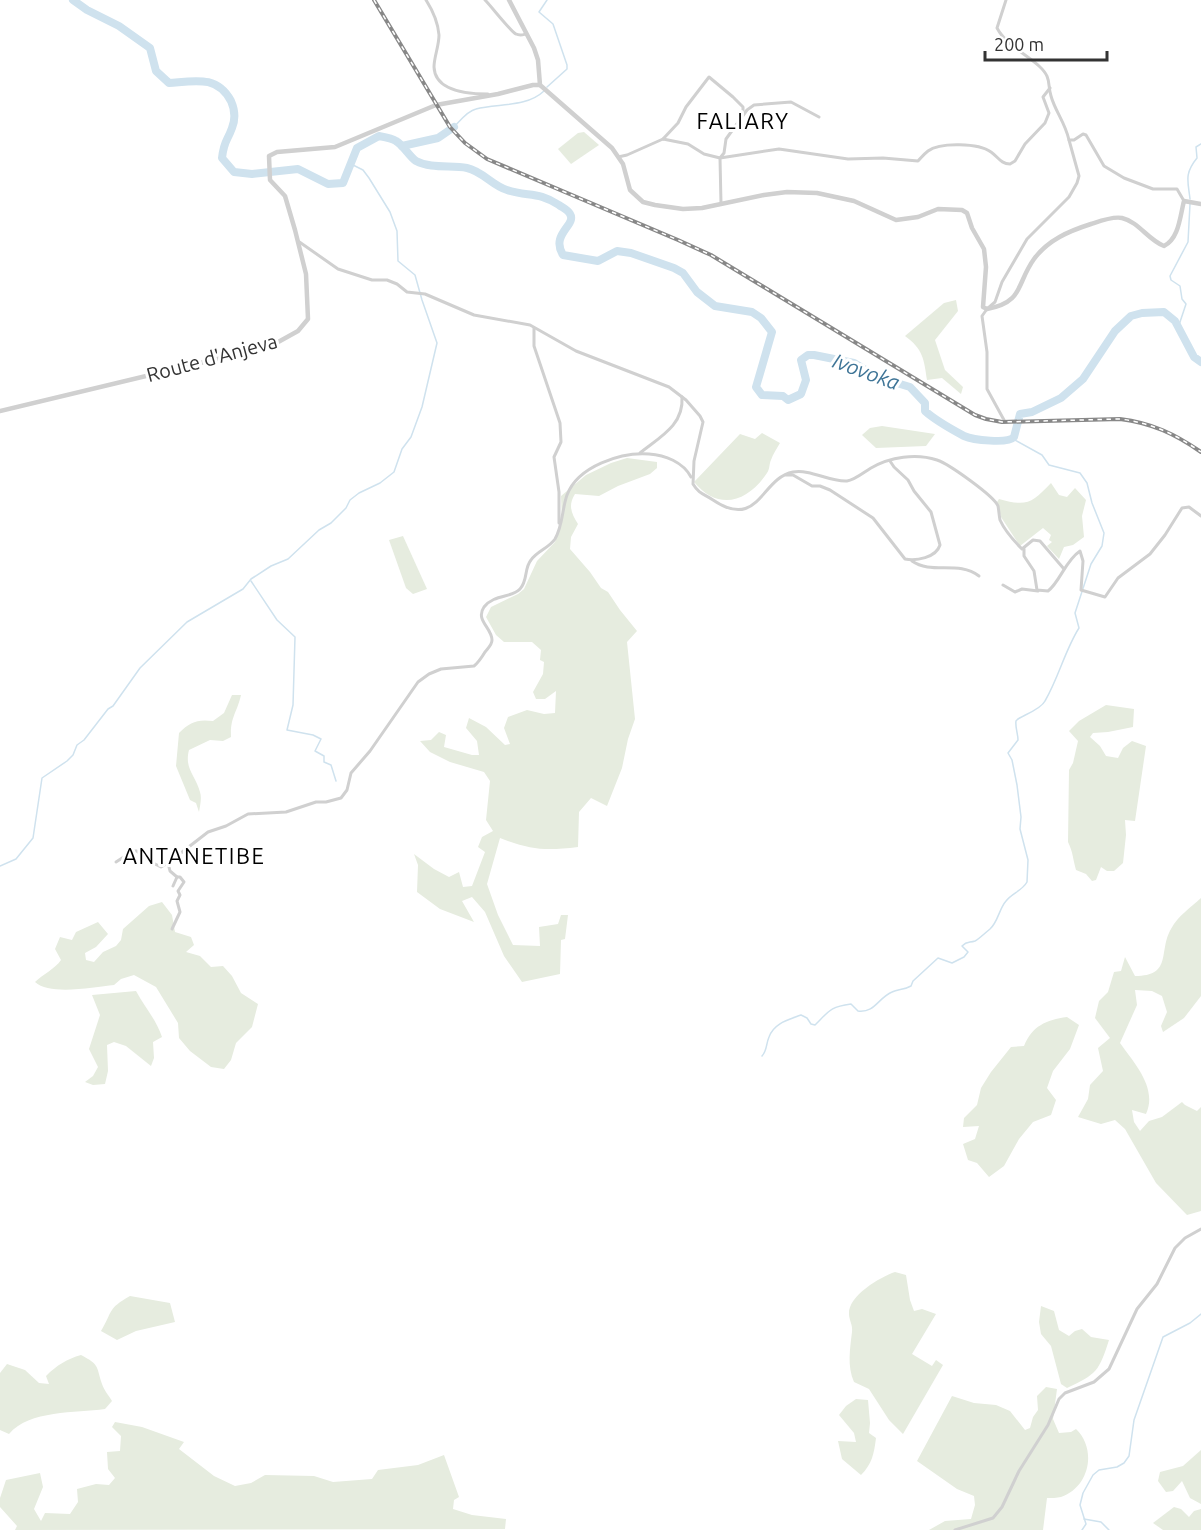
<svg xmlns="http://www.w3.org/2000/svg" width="1201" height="1530" viewBox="0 0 1201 1530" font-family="Ubuntu,sans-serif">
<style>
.green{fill:#e6ecdf}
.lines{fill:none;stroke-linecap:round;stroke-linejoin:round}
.stream{stroke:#cfe2ee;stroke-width:1.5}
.river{stroke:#cfe2ee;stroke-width:8}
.minor{stroke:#d0d0d0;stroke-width:3}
.tertiary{stroke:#d0d0d0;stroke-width:4.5}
.rail-casing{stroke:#888;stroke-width:4}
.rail{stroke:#fff;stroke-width:1.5;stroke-dasharray:4.5;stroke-linecap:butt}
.labels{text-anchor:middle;stroke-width:6;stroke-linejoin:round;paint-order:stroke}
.street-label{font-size:20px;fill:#333;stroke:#fff}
.water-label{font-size:21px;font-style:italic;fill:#3f7597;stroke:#fff}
.quarter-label{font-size:22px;letter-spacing:1.5px;fill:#000;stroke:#fff}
</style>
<rect width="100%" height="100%" fill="#fff"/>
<g class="green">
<path d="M 584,132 L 599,145 L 571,164 L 558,149 L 578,133 Z"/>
<path d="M 956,300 L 958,311 L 935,340 L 945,370 L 963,387 L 961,394 L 942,378 L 927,380 C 924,359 923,349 905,336 L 944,303 Z"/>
<path d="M 882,426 L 935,434 L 926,446 L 876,448 L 862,435 L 870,428 Z"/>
<path d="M 762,433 L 780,443 C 777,448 773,454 771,460 C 769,464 770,469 767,473 C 747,503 718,511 694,482 L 740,434 L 755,439 Z"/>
<path d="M 627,458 L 657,462 L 657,468 L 650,474 L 618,486 L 599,496 L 575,494 C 568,505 571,513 578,524 L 571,537 L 570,549 L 590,572 L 601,588 L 608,592 L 620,610 L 637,631 L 627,642 L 635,719 L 628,739 L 622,768 L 607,806 L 591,798 L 579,812 L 578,847 C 545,851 531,850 500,838 L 487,884 L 498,915 L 513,945 L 540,946 L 539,927 L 558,924 L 561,915 L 568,915 L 565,939 L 561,940 L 560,974 L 522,982 L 504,956 L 485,912 L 472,897 L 462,901 L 474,922 L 440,909 L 417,892 L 418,865 L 414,854 L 434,869 L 449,877 L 459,872 L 463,887 L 472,886 L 485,852 L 478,847 L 482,837 L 493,831 L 486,820 L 490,781 L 484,772 L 450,762 L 430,752 L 420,741 L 431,740 L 439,732 L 446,735 L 444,747 L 472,755 L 479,755 L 477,741 L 466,728 L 469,718 L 486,727 L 505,745 L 510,744 L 504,728 L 508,717 L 527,710 L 544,714 L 555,713 L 556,691 L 545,699 L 536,699 L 533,692 L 543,674 L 544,662 L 540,660 L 541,650 L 532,642 L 504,642 L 496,635 L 486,617 L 491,607 L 518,594 L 524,589 L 537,561 L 555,542 L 562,523 L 561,496 L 586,475 L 611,463 Z"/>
<path d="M 1051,483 L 1059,495 L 1067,497 L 1075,488 L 1086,500 L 1082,516 L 1084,537 L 1073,545 L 1064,547 L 1059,559 L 1047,546 L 1052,542 L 1049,540 L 1051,535 L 1043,528 L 1020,546 L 1001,517 L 997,502 L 999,499 C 1027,507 1032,503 1051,483 Z"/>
<path d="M 403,536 L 427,589 L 413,594 L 406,588 L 389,540 Z"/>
<path d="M 232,695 L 241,695 C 237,713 230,717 231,737 L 223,741 L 210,740 L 189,750 C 184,769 196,776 200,792 C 202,798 200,806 199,812 L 196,803 L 190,800 L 176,766 L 179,733 C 190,722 197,719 213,721 L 224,713 Z"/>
<path d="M 1106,705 L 1134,709 L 1133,727 L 1108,732 L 1093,733 L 1090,737 L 1100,746 L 1106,756 L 1118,758 L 1123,748 L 1132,741 L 1146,746 L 1135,821 L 1125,820 L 1126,835 L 1123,863 L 1114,871 L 1107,871 L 1101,867 L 1096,880 L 1092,881 L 1086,874 L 1076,870 C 1073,860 1073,852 1068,842 L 1069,770 L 1073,763 L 1078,741 L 1069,731 L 1079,721 Z"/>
<path d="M 1201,898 L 1201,996 L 1184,1018 L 1163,1032 L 1161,1026 L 1167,1012 L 1162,996 L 1152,991 L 1135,990 L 1137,1005 L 1120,1043 C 1134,1063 1158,1088 1146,1114 L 1132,1110 L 1134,1122 L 1140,1131 L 1149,1121 L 1162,1117 L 1182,1102 L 1185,1105 L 1197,1111 L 1201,1107 L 1201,1211 L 1187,1215 L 1156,1183 L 1125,1129 L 1115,1120 L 1101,1124 L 1078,1117 L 1088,1099 L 1090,1085 L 1103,1071 L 1098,1048 L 1110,1038 L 1095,1018 L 1099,1001 L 1108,992 L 1114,972 L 1121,971 L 1125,957 L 1135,976 C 1173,976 1158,951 1171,929 C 1178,916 1190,908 1201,898 Z"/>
<path d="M 162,902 L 172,915 L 175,932 L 191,937 L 194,945 L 186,952 L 200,956 L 211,967 L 223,966 L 232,976 L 241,993 L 258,1004 L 252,1027 L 236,1043 L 231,1060 L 224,1069 L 211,1067 L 190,1051 L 179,1038 L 178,1023 L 156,987 L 134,975 L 121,979 L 114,985 C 94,987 50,996 35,982 C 43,974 55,969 61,960 L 55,949 L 60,937 L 72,940 L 76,932 L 98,922 L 108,934 L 96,947 L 85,953 L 86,960 L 94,962 L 103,952 L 116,946 L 121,940 L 123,929 L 149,906 Z"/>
<path d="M 136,991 C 145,1008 156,1019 162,1037 L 153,1042 L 154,1058 L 151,1066 L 126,1046 L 114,1042 L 107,1045 L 108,1071 L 105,1084 L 93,1085 L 85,1082 L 93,1076 L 98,1067 L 89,1049 L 100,1015 L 92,995 Z"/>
<path d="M 1067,1017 L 1079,1025 L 1070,1049 L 1053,1071 L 1047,1088 L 1056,1100 L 1051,1115 L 1033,1122 L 1019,1139 L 1004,1166 L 989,1177 L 977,1163 L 968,1160 L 963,1144 L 975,1139 L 979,1126 L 963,1127 L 964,1118 L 977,1105 L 981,1088 L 991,1072 L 1011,1047 L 1024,1046 C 1032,1026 1046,1020 1067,1017 Z"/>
<path d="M 895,1272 L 906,1275 L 910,1300 L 914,1311 L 922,1309 L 936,1314 L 912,1354 L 932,1366 L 936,1360 L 943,1365 L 903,1434 L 889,1420 L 869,1389 L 854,1382 C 847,1366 850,1349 852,1332 C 853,1325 849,1320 849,1314 C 848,1296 880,1277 895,1272 Z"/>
<path d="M 130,1296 L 170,1303 L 175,1322 L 136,1331 L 117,1340 L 101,1331 C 113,1311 107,1309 130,1296 Z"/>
<path d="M 1041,1306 L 1054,1311 L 1059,1330 L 1069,1336 L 1075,1331 L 1082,1329 L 1091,1337 L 1109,1340 C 1099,1371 1097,1374 1067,1388 L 1061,1384 L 1051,1346 L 1041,1334 L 1039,1322 Z"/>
<path d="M 81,1355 C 100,1365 96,1366 102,1384 C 104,1390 109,1396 112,1401 L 105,1409 C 76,1413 29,1410 9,1434 L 0,1430 L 0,1373 L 7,1364 L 25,1370 L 39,1383 L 49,1384 L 46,1376 C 57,1365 67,1359 81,1355 Z"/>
<path d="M 1046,1387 L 1057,1389 L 1053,1419 L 1059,1433 L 1071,1432 L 1076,1429 C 1097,1449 1090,1487 1061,1497 C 1057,1498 1051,1498 1047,1498 L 1043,1530 L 929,1530 L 945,1521 L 971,1519 L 975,1505 L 974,1496 L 957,1489 L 917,1461 L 952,1396 L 974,1403 L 996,1405 L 1010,1411 L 1025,1430 L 1030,1428 L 1033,1417 L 1038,1410 L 1037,1396 Z"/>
<path d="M 856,1399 L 868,1400 L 870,1423 L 869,1433 L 876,1438 C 874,1454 872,1464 861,1475 L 842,1459 L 838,1441 L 856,1442 L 854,1433 L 839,1415 L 846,1406 Z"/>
<path d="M 115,1422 L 142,1427 L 184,1442 L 179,1449 L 214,1476 L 235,1486 L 251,1483 L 265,1475 L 314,1476 L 333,1482 L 372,1479 L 378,1470 L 418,1465 L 444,1455 L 459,1497 L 454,1500 L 453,1509 L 472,1515 L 506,1519 L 505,1529 L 15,1530 L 17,1526 L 0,1507 L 0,1498 L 6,1480 L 40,1473 L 43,1487 L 34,1509 L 41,1521 L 45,1513 L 70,1514 L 78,1502 L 77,1489 L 96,1484 L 109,1485 L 115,1478 L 108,1469 L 107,1452 L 120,1451 L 121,1436 L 112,1427 Z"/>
<path d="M 1201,1450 L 1201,1504 L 1190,1498 L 1182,1481 L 1173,1491 L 1166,1492 L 1158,1481 L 1160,1472 L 1183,1466 Z"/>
<path d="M 1174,1507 L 1181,1509 L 1189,1517 L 1194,1511 L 1201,1509 L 1201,1530 L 1163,1530 L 1153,1523 Z"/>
</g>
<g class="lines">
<g class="stream">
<path d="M 547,0 L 539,12 L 553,24 L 567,65 L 567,69 L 547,87"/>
<path d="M 454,127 C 460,121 467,111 476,109 C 497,103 526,108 544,91"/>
<path d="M 1190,199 C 1188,181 1184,174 1197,158 L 1196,147 L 1201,144"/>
<path d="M 1178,328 L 1186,304 L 1182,299 L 1180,286 L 1171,280 L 1170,276 L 1188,242 L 1190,204"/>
<path d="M 251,581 L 277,620 L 295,637 L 293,705 L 287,730 L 313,735 L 321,739 L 315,751 L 324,756 L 324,762 L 331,765 L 336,781"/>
<path d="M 0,866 L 16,859 L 33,838 L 42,778 L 67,761 L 73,755 L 77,745 L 84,740 L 108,709 L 113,706 L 140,668 L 187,622 L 243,589 L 251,579 L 271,566 L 288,559 L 319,530 L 331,523 L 346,508 L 350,500 L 359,493 L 380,483 L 394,472 L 402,449 L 411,437 L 422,407 L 437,343 L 422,300 L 415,275 L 398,261 L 397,231 L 390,212 L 369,178 L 363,170 L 351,164"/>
<path d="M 762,1056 C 767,1051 766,1044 769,1037 C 774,1023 788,1020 801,1015 L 807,1018 L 811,1024 L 815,1025 C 830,1010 830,1007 851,1004 L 858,1011 C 875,1013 878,998 892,992 C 898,989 904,990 911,986 L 913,981 L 938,958 L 952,963 L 964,957 L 968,952 L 962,946 C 967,941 969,943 975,941 C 979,939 986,932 990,929 C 998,922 999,909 1006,901 C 1012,893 1022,891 1027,882 L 1028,860 L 1020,829 L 1021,817 L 1017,785 L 1012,760 L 1008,753 L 1018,740 C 1018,734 1015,727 1016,721 C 1017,717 1040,711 1045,701 C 1059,677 1065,650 1079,628 L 1075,613 L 1091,564 L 1102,546 L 1104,533 L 1092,503 L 1087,483 L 1080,473 L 1049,465 L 1042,455 L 1013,439"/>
<path d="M 1084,1519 L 1101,1522 L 1109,1530"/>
<path d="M 1082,1530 L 1086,1524 L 1080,1505 L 1083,1493 L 1093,1475 L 1099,1470 L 1117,1467 L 1124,1463 L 1129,1456 L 1134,1420 L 1163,1337 L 1190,1323 L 1201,1314"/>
</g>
<g class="river">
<path d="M 73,0 L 87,10 L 119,26 L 150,48 L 156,71 L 169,83 C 195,81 217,75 231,101 C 235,110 236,118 232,128 C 227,142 224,140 222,158 L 234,172 L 252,174 L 298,169 L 328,184 L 343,183 L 357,148 L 379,136 C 385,137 392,138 396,141 C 404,146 409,156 416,161 C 431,169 451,165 467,168 C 482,171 493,186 507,190 C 528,197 538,191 559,205 C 563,208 568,210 570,214 C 577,225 550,234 563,255 L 598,261 L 617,251 L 631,253 L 674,268 L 683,273 L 697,292 L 715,306 L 752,312 L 761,318 L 772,332 L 756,387 L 762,395 L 783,396 L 788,400 L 801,394 L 806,380 L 801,360 L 808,355 L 814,355 L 854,363 L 877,377 L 910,387 L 925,403 L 925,411 C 936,421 951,429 964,436 C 973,440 1008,444 1014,437 L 1020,414 L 1032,412 L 1061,398 L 1083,379 L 1115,331 L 1131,316 L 1142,313 L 1164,312 L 1175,321 L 1194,357 L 1201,362"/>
<path d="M 402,146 L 438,138 L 454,127"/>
</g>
<g class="minor">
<path d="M 426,0 C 433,11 438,22 439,35 C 439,46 434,57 434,67 C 435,92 470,94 488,94"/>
<path d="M 485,0 C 491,6 512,33 516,34 C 520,36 522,35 526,34"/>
<path d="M 1006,0 L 997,28 C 1006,45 1026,54 1039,66 C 1052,78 1047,83 1051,96 C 1055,111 1065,122 1069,140 L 1074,140 L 1083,134 L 1086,135 L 1104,166 L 1124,178 L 1153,189 L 1177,189 L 1184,201"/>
<path d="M 663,139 L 678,123 L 686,107 L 709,77 L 733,97 L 743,107 L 743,113"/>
<path d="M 618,157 L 627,155 L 663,139 L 688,144 L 704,154 L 720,158 L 779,149 L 848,159 L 883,158 L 918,161 C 921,158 924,154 928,151 C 940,142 979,143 991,152 C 998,157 1001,164 1010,164 L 1015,161 L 1025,144 L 1045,123 L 1049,113 L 1043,97 L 1050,88"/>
<path d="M 721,204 L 720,158 L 724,153 L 726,139 L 747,110 L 754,105 L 791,102 L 819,117"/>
<path d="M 298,241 L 338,269 L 372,280 L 387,280 L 397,284 L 407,292 L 425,294 L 474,315 L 530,325 L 576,351 L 669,387 L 686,400 L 700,416 L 703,422 L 694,461 L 693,484 C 699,494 704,494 713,500 C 759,531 761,478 793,472 C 811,469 829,482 847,481 C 855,480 864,472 871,468 C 890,457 916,453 937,460 C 949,464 994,496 998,506 C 999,511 999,515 1000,520 C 1004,529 1015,542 1022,549 L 1033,540 L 1040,541 L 1064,569"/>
<path d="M 534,328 L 534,346 L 560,423 L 561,442 L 554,457 L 559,492 L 559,523"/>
<path d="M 1004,420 L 987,389 L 987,352 L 982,316 L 987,309 L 995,302 L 1002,282 L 1027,239 L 1069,197 L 1077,183 L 1079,176 L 1069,140"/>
<path d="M 640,453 C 660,437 684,425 682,397"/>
<path d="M 786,475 L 793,475 L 812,486 L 820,486 L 830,490 L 873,518 L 905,559 C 916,561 936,558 940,545 L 931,512 L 914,491 L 908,480 L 894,467 L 890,461"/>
<path d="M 1024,549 L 1024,556 L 1034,571 L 1037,590 L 1048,591 C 1060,582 1065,561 1080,551 L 1083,561 L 1081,590 L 1105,597 L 1118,578 L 1150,554 L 1165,535 L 1182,508 L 1189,507 L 1201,516"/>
<path d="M 912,561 C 932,575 958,560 979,576"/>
<path d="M 1003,585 L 1015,592 L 1022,589 L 1038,591"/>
<path d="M 116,862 L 133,851 L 137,851 L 145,859 L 161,867 L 168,863"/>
<path d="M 173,886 L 177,877 L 170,871 L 168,863 L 208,832 L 226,826 L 248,814 L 286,812 L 316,802 L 326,802 L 341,798 L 347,790 L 351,773 L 370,751 L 418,682 L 429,674 L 441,669 L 474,666 C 479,662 482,657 485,652 C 488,648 492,645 492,640 C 492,628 475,620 484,607 C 494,594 512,598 520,589 C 528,581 524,568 531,560 C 537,551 549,548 555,539 C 563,525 562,509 567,495 C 578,466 621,452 649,454 C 665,455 683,462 691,477"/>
<path d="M 172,929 L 180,912 L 177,901 L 180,895 L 178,891 L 184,882 L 180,877 L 177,877"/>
<path d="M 955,1530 L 993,1518 L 1002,1507 L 1019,1471 L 1048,1425 L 1059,1399 L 1065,1393 L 1094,1382 L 1109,1369 L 1137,1309 L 1157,1284 L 1175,1248 L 1185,1238 L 1201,1229"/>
</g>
<g class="tertiary">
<path d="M 509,0 L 534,48 L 538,60 L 540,85 L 612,148 L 623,164 L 630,190 L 643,202 L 655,205 L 683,209 L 702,208 L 764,195 L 787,192 L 817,193 L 854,201 L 896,220 L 918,217 L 938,209 L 962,210 L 967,213 L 972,228 L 984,249 L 986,267 L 983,307 L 987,309 C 1024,302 1016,284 1034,259 C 1048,240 1069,231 1091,224 C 1100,221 1113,216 1122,218 C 1139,222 1148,240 1164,246 C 1179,239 1180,216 1184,201 L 1201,204"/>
<path d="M 0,411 L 271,346 L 298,331 L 308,319 L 306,274 L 295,230 L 285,196 L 270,180 L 269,156 L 277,152 L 335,147 L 436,105 L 498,94 L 533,85 L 540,85"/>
</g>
<defs>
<path id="rail" d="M 374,0 L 450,127 L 465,143 L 487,159 L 678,240 L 711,255 L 975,415 L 986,419 L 1002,422 L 1120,419 C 1152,423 1175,434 1201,452"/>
</defs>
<use href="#rail" class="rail-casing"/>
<use href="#rail" class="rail"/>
</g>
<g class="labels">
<g class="street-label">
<text transform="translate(212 358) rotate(-15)" y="7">Route d'Anjeva</text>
</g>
<g class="water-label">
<text transform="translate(866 372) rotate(20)" y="7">Ivovoka</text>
</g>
<g class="quarter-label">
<text x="743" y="129">FALIARY</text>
<text x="194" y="864">ANTANETIBE</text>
</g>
</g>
<path d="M985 51v9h122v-9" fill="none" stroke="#333333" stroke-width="3"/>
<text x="994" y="51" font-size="18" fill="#333333" stroke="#ffffff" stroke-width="4.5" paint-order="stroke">200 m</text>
</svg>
